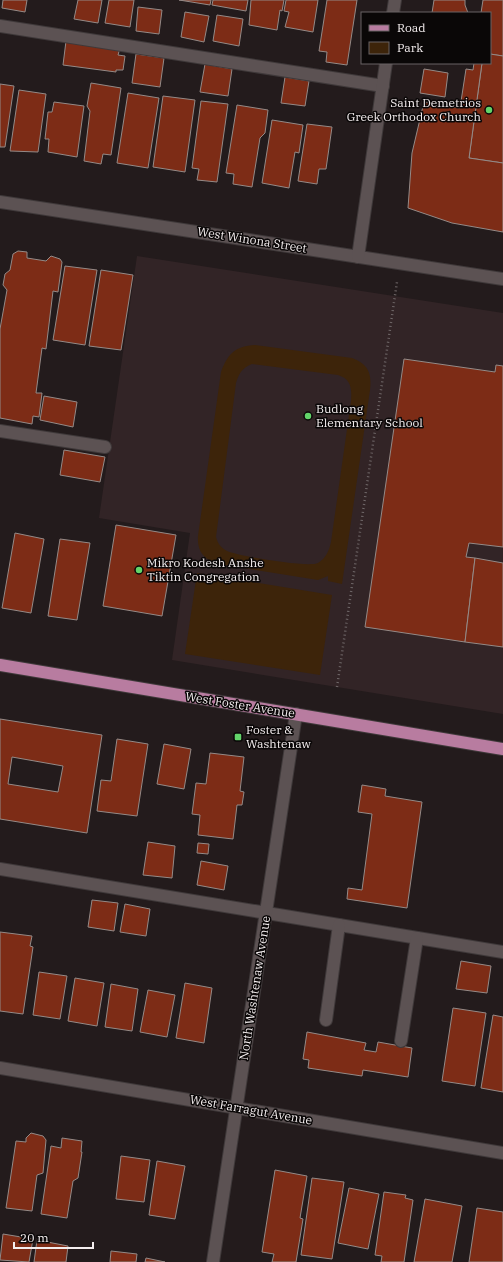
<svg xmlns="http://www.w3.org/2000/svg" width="503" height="1262" viewBox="0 0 503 1262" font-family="'IBM Plex Serif',serif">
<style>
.built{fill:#322426}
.green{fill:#3d240a;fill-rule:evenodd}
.building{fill:#7d2c16;stroke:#948a87;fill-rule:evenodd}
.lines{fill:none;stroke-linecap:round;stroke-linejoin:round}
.minor-casing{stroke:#3f393a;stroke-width:14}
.major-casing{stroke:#3f393a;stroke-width:14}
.path{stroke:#706869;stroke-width:2.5;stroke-dasharray:1 3;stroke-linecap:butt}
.minor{stroke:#5c5253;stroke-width:12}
.major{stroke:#b87ca0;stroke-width:12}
.poi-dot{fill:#62d469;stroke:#0a0707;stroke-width:1.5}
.labels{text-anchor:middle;stroke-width:3;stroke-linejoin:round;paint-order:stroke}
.poi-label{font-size:12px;fill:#f4eeef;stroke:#0a0707;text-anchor:start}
.street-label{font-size:12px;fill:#f4eeef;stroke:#0a0707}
</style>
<rect width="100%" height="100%" fill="#231b1c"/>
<path class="built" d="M 137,256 L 503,313 L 503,714 L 172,660 L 190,533 L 99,518 Z"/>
<g class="green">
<path d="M 255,345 L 352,358 C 368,364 372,373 370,390 L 342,584 L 328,581 L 328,576 L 318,580 L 218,564 C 203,559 197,551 198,536 L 221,372 C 228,353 236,346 255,345 ZM 252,364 L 338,375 C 351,379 352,388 351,401 L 331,542 C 329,551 326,558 318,563 C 308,568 238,556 227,551 C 221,548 218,544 216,537 L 236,383 C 239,373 242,368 252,364 Z"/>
<path d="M 197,573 L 332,595 L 320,675 L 185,654 Z"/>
</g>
<g class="building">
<path d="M 3,0 L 27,0 L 25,12 L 2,8 Z"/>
<path d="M 78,0 L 102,0 L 98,23 L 74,19 Z"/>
<path d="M 109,0 L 134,0 L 130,27 L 105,23 Z"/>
<path d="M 179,0 L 211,0 L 210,5 Z"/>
<path d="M 213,0 L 248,0 L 246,11 L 212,5 Z"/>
<path d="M 251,0 L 284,0 L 282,11 L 280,10 L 277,30 L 249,25 Z"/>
<path d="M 286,0 L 318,0 L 313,32 L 285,27 L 289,12 L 284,11 Z"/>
<path d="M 327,0 L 357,0 L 347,65 L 326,62 L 327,52 L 319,51 Z"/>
<path d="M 434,0 L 465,0 L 465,5 L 468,13 L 432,13 Z"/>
<path d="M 483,0 L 503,0 L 503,56 L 490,54 L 490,13 L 481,13 Z"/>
<path d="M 138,7 L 162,10 L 159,34 L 136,31 Z"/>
<path d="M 185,12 L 209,16 L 204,42 L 181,37 Z"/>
<path d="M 217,15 L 243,19 L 239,46 L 213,41 Z"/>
<path d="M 66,41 L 120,48 L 118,55 L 125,56 L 123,70 L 116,70 L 116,72 L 63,65 Z"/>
<path d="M 136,54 L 164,58 L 160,87 L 132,83 Z"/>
<path d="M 490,54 L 503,56 L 503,163 L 469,158 L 482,63 L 490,63 Z"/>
<path d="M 474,63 L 482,63 L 469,158 L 503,163 L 503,232 L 452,223 L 408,208 L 412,153 L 424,102 L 460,108 L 466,69 L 473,70 Z"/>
<path d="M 205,64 L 232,69 L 228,96 L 200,92 Z"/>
<path d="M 424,69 L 448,73 L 445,97 L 420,93 Z"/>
<path d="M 285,77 L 309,81 L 305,106 L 281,103 Z"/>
<path d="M 91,83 L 121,88 L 111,155 L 103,154 L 101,164 L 84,161 L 90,111 L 87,106 Z"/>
<path d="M 0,84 L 14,86 L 5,147 L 0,147 Z"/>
<path d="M 19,90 L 46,94 L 38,152 L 10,151 Z"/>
<path d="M 128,93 L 159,98 L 148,168 L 117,163 Z"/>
<path d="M 163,96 L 195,100 L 185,172 L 153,167 Z"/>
<path d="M 201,101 L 228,104 L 217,182 L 197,180 L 199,169 L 192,168 Z"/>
<path d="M 54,102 L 84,106 L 77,157 L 48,152 L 49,139 L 45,139 L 48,112 L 52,112 Z"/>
<path d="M 237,105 L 268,110 L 265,133 L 260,138 L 252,187 L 233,184 L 234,174 L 226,173 Z"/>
<path d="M 272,120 L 303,125 L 299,153 L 295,152 L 289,188 L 262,183 Z"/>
<path d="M 307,124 L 332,127 L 326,169 L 319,169 L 317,184 L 298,181 Z"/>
<path d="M 18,251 L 27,252 L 27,258 L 46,261 L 51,256 L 60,259 L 62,262 L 58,292 L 53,291 L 46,349 L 42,348 L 36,393 L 42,393 L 39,417 L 33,416 L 32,424 L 0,418 L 0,329 L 7,290 L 3,285 L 5,274 L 10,270 L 13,254 Z"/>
<path d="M 65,266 L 97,270 L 85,345 L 53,340 Z"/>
<path d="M 101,270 L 133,275 L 121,350 L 89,346 Z"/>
<path d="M 404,359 L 495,372 L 496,365 L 503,366 L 503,547 L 469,543 L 466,557 L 475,558 L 465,642 L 365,627 Z"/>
<path d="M 44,396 L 77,402 L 73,427 L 40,420 Z"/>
<path d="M 64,450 L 105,457 L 100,482 L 60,475 Z"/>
<path d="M 116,525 L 176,535 L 162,616 L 103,606 Z"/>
<path d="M 15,533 L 44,539 L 31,613 L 2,608 Z"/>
<path d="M 60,539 L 90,543 L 77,620 L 48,616 Z"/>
<path d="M 475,558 L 503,563 L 503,647 L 465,642 Z"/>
<path d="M 0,719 L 102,735 L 87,833 L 0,819 ZM 12,757 L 63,766 L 58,792 L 8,784 Z"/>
<path d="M 117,739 L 148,744 L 137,816 L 97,811 L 101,780 L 111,781 Z"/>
<path d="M 164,744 L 191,749 L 184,789 L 157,784 Z"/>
<path d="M 210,753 L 244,757 L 240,791 L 244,792 L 242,805 L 237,805 L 233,839 L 198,835 L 200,815 L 192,814 L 196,783 L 206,784 Z"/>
<path d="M 362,785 L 386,789 L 385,796 L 422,802 L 407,908 L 347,899 L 348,888 L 362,890 L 372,814 L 358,812 Z"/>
<path d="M 148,842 L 175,846 L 172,878 L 143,875 Z"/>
<path d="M 198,843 L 209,844 L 208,854 L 197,853 Z"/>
<path d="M 201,861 L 228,866 L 224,890 L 197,885 Z"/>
<path d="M 92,900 L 118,903 L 114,931 L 88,927 Z"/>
<path d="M 125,904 L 150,909 L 146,936 L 120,932 Z"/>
<path d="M 0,932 L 32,936 L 30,946 L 33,947 L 23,1014 L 0,1011 Z"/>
<path d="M 461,961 L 491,966 L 487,993 L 456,989 Z"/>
<path d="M 39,972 L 67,976 L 60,1019 L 33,1015 Z"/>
<path d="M 75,978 L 104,983 L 97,1026 L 68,1021 Z"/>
<path d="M 185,983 L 212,988 L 204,1043 L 176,1038 Z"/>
<path d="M 111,984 L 138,989 L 132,1031 L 105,1027 Z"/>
<path d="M 148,990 L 175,995 L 167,1037 L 140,1032 Z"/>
<path d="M 453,1008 L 486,1013 L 475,1086 L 442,1081 Z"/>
<path d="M 493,1015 L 503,1017 L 503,1092 L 481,1088 Z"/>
<path d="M 307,1032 L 366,1043 L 364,1050 L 376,1052 L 378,1042 L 412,1048 L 408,1077 L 363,1070 L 362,1076 L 308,1068 L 309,1060 L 303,1059 Z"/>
<path d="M 31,1133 L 43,1136 L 46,1140 L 43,1173 L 37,1175 L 32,1211 L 6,1208 L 16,1141 L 26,1142 L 26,1138 Z"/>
<path d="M 62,1138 L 82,1141 L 81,1152 L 82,1152 L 78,1178 L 73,1181 L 67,1218 L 41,1214 L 51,1146 L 61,1148 Z"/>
<path d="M 121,1156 L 150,1160 L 144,1202 L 116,1199 Z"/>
<path d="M 157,1161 L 185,1166 L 175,1219 L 149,1215 Z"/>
<path d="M 275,1170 L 307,1176 L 300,1218 L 303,1219 L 296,1262 L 272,1262 L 274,1254 L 262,1252 Z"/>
<path d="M 312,1178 L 344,1182 L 332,1259 L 301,1255 Z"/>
<path d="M 349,1188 L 379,1194 L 368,1249 L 338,1243 Z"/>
<path d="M 384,1192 L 406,1195 L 405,1198 L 413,1200 L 404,1262 L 381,1262 L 382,1256 L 375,1255 Z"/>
<path d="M 425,1199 L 462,1206 L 452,1262 L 414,1262 Z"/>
<path d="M 477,1208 L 503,1212 L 503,1262 L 469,1262 Z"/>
<path d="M 3,1234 L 33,1239 L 29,1262 L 0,1260 Z"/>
<path d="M 37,1240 L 68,1246 L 66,1262 L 34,1262 Z"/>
<path d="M 111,1251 L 137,1254 L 136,1262 L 110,1262 Z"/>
<path d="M 146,1258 L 165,1262 L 145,1262 Z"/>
</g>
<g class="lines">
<defs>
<g id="minor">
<path d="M 393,13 L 395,0"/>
<path d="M 0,26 L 383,86"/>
<path d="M 0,202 L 503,279"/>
<path d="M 358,257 L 386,63"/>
<path d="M 0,431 L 105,447"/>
<path d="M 0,869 L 503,952"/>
<path d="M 326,1020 L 339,925"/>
<path d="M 401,1041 L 417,938"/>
<path d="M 0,1068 L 503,1153"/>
<path d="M 213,1262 L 296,714"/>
</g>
<path id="major" d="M 0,665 L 503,749"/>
</defs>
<use href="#minor" class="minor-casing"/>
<use href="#major" class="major-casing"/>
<path class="path" d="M 337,687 L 397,282"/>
<use href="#minor" class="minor"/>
<use href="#major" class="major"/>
</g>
<g class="poi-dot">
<circle cx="489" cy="110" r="4"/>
<circle cx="308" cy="416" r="4"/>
<circle cx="139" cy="570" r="4"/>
<rect x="234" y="733" width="8" height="8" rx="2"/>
</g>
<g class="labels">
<g class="poi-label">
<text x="481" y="107" text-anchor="end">Saint Demetrios<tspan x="481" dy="14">Greek Orthodox Church</tspan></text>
<text x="316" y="413">Budlong<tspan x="316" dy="14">Elementary School</tspan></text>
<text x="147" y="567">Mikro Kodesh Anshe<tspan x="147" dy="14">Tiktin Congregation</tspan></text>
<text x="246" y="734">Foster &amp;<tspan x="246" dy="14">Washtenaw</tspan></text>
</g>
<g class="street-label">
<text transform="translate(252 240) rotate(9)" y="4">West Winona Street</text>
<text transform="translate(240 705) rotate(9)" y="4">West Foster Avenue</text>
<text transform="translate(255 988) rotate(-81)" y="4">North Washtenaw Avenue</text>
<text transform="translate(251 1110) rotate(10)" y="4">West Farragut Avenue</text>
</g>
</g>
<rect x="361" y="12" width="130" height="52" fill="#0a0707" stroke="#686364"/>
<rect x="369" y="25" width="20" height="6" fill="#b87ca0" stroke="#686364"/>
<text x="397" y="32" font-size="12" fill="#f4eeef">Road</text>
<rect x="369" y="42" width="20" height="12" fill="#3d240a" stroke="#686364"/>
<text x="397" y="52" font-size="12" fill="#f4eeef">Park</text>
<path d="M14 1242v6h79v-6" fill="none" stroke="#f4eeef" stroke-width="2"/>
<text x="20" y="1242" font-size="12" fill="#f4eeef" stroke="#0a0707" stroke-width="3" paint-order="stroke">20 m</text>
</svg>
